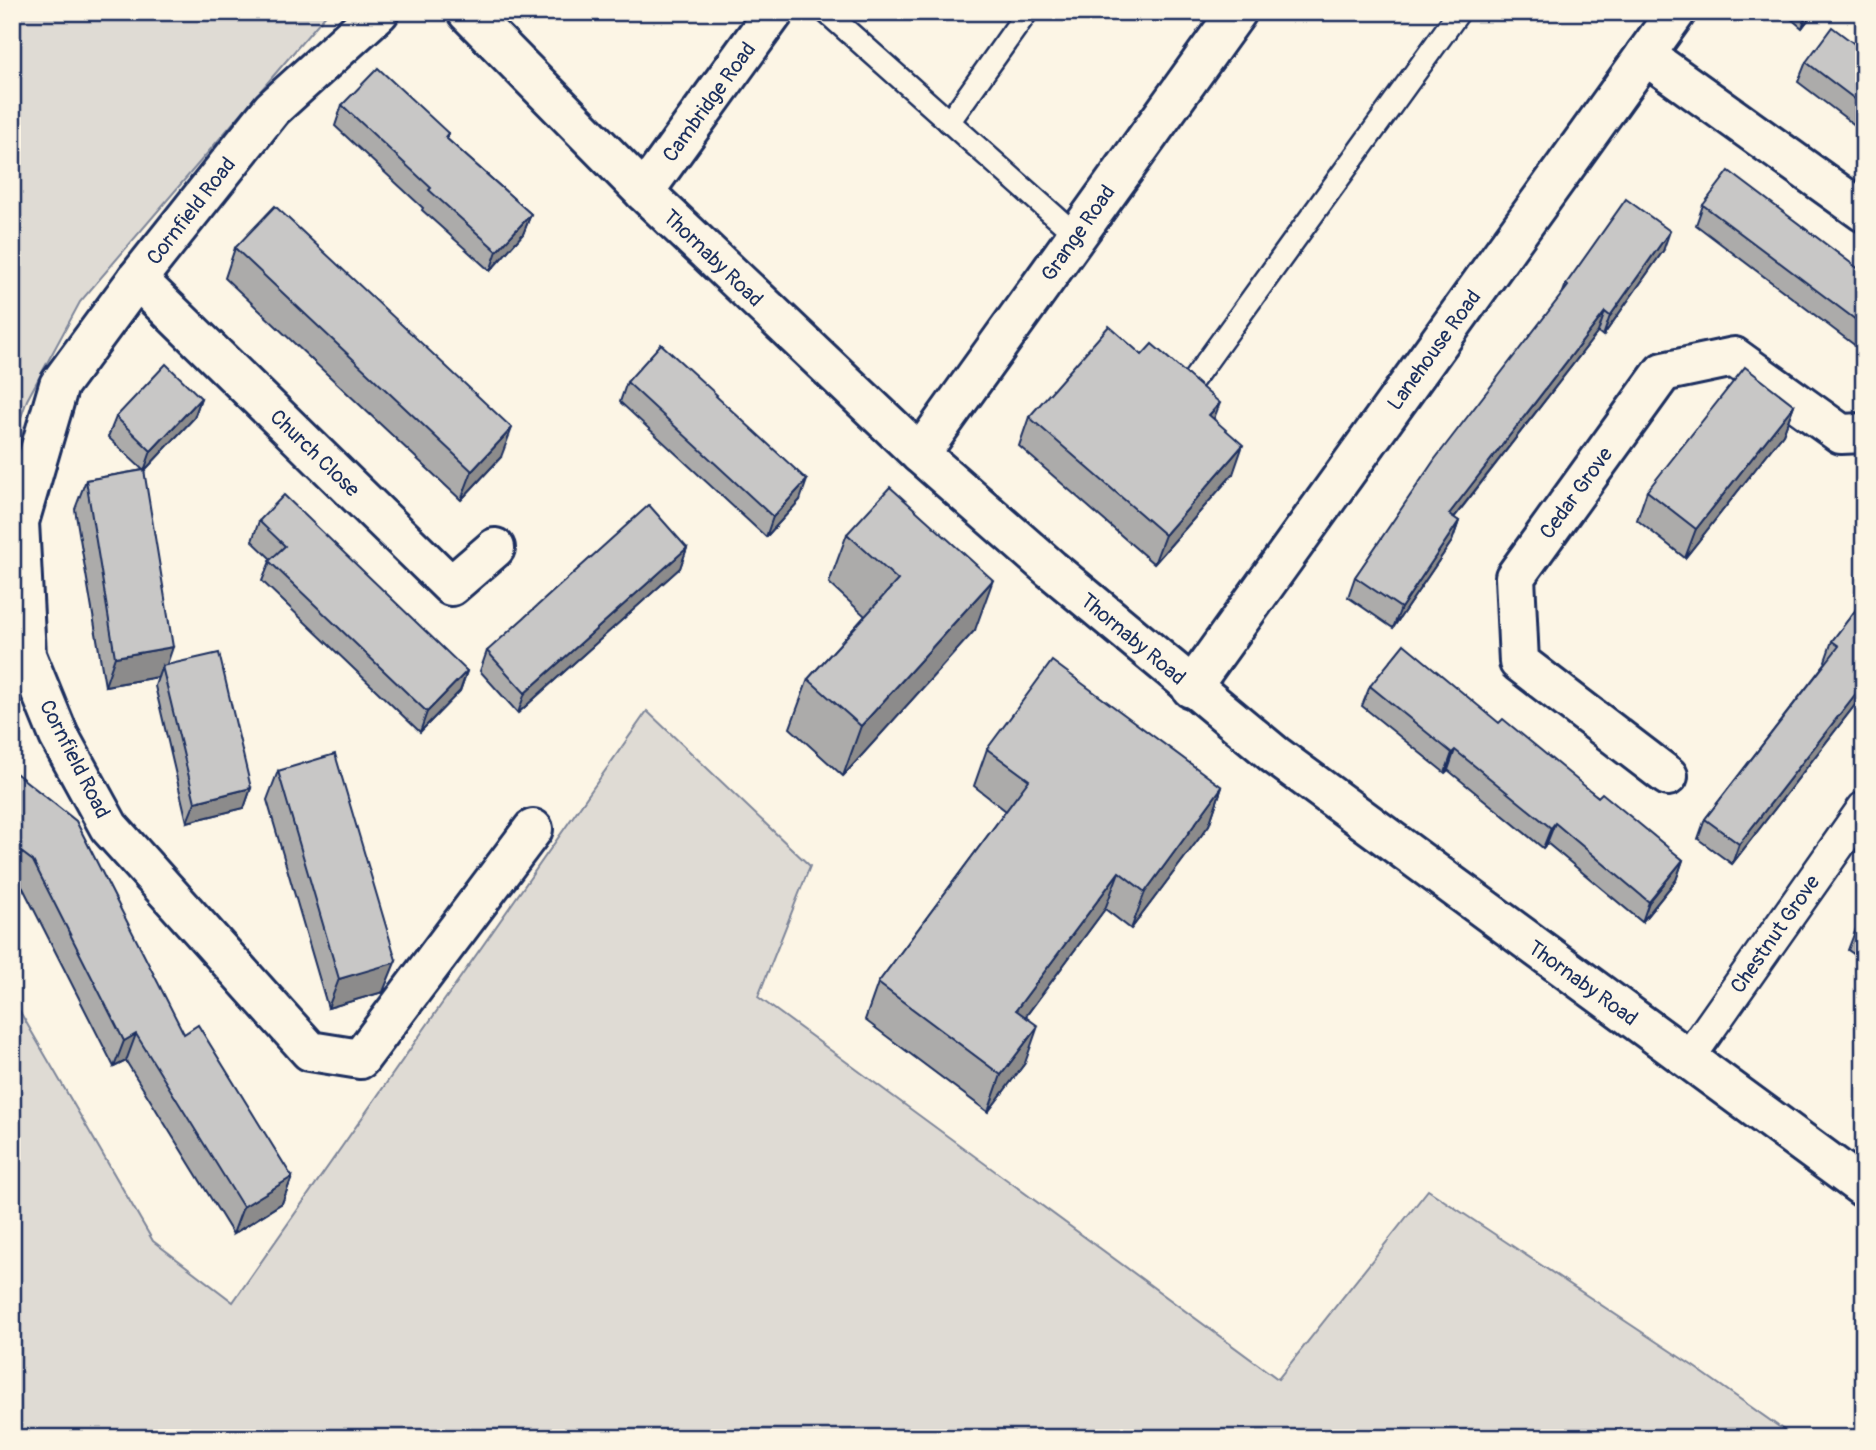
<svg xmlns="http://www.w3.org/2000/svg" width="1876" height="1450" viewBox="0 0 1876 1450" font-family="Pangolin,sans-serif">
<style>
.green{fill:#dfdbd4;stroke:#7d8599;stroke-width:2}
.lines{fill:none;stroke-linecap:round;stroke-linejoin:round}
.service-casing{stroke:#1b2f5e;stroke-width:26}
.pedestrian-casing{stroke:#1b2f5e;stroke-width:37}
.minor-casing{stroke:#1b2f5e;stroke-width:44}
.tertiary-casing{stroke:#1b2f5e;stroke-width:44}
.service{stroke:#fcf5e5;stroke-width:21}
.pedestrian{stroke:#fcf5e5;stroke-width:32}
.minor{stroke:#fcf5e5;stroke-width:38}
.tertiary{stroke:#fcf5e5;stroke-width:38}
.wall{fill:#acabaa;stroke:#1b2f5e;stroke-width:2}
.shaded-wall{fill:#8c8b8b;stroke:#1b2f5e;stroke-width:2}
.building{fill:#c8c7c6;stroke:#1b2f5e;stroke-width:2}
.labels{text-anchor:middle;stroke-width:5;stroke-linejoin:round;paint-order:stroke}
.street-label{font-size:21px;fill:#1b2f5e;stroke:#fcf5e5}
</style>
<rect width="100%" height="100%" fill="#fcf5e5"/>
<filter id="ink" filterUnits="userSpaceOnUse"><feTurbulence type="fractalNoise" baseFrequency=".0143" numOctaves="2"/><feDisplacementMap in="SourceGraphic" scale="14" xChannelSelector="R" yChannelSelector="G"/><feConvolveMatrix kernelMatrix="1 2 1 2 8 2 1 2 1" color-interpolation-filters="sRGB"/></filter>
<g filter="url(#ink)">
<g class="green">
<path d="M 12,12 L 328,12 L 80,302 L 27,400 L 12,443 Z"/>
<path d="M 647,711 L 810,866 L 758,997 L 1278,1379 L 1428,1190 L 1693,1366 L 1795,1438 L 12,1438 L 12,998 L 153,1241 L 233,1302 Z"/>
</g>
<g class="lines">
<defs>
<g id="service">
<path d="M 826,12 L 1076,235"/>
<path d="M 949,122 L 1027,12"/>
<path d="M 1194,379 L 1459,12"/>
</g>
<path id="pedestrian" d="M 1687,1060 L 1864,808"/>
<g id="minor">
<path d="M 379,12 L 272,109 L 137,279 L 59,385 L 19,522 L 26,655 L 59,736 L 109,827 L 310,1051 L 360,1059 L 533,829"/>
<path d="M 1645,55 L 1864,212"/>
<path d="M 644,192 L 774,12"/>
<path d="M 137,279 L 451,586 L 495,548"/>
<path d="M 920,454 L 1237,12"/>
<path d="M 1668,776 L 1519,662 L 1515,577 L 1663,372 L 1734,357 L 1841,434 L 1864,433"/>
</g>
<g id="tertiary">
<path d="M 467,12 L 644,192 L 920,454 L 1051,569 L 1275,755 L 1864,1188"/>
<path d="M 1191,688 L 1676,12"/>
</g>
</defs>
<use href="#service" class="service-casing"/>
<use href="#pedestrian" class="pedestrian-casing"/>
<use href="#minor" class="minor-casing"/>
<use href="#tertiary" class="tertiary-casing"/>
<use href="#service" class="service"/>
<use href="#pedestrian" class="pedestrian"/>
<use href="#minor" class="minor"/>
<use href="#tertiary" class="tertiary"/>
</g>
<g class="wall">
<path d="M 1783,12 L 1814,12 L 1802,28 Z"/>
<path d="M 1864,51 L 1864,132 L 1798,82 L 1806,62 Z"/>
<path d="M 342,105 L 448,133 L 447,139 L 531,214 L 523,234 L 490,271 L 422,210 L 423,208 L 335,126 Z"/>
<path d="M 1703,205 L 1864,273 L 1864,347 L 1861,350 L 1696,225 Z"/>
<path d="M 235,248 L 501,457 L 461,500 L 225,278 Z"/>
<path d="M 1663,251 L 1603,336 L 1598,332 L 1454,518 L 1459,521 L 1452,541 L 1393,628 L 1348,597 L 1355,577 L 1562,295 L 1566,284 Z"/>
<path d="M 627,382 L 716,397 L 800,500 L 766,537 L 620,402 Z"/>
<path d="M 201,398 L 194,418 L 144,471 L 167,665 L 251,788 L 244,808 L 187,822 L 155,686 L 158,677 L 105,686 L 75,509 L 86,480 L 143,470 L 108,437 L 116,417 Z"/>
<path d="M 1794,405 L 1783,434 L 1685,558 L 1637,520 L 1647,491 Z"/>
<path d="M 1029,417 L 1214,419 L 1233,474 L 1154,564 L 1019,446 Z"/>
<path d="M 259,521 L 467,671 L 460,691 L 420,732 L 262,581 L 271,559 L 252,541 Z"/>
<path d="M 847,534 L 975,630 L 843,776 L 790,728 L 808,679 L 865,616 L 829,583 Z"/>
<path d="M 687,548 L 680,568 L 518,713 L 480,671 L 487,651 Z"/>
<path d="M 1864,599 L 1864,685 L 1858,701 L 1732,864 L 1698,839 L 1705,819 L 1826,662 L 1825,661 L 1832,641 Z"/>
<path d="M 1370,686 L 1499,723 L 1683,860 L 1676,880 L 1642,922 L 1547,843 L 1543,848 L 1448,770 L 1445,773 L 1362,706 Z"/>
<path d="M 987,749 L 1222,787 L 1209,825 L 1131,929 L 1105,909 L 1026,1016 L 1025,1063 L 988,1112 L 865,1020 L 878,983 L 1006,811 L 974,786 Z"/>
<path d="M 12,770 L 184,1034 L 292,1177 L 282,1203 L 233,1234 L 126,1061 L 114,1067 L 23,888 L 12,879 Z"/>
<path d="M 278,771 L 385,989 L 383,992 L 328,1008 L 267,800 Z"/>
<path d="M 1864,918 L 1864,961 L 1848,950 L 1856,929 Z"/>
</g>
<g class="shaded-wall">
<path d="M 1807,12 L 1814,12 L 1802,28 Z"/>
<path d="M 531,214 L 523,234 L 490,271 L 497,251 Z"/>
<path d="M 1670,231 L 1663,251 L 1603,336 L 1610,316 Z"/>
<path d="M 1605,312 L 1598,332 L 1441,534 L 1449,514 Z"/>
<path d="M 201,398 L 194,418 L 144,471 L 151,451 Z"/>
<path d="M 1220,403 L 1209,432 L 1209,415 Z"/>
<path d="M 1794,405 L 1783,434 L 1685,558 L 1696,529 Z"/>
<path d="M 512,428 L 501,457 L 461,500 L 472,471 Z"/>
<path d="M 1243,445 L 1233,474 L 1154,564 L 1165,535 Z"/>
<path d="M 807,480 L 800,500 L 766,537 L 773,517 Z"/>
<path d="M 1459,521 L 1452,541 L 1393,628 L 1401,608 Z"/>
<path d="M 687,548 L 680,568 L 518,713 L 525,693 Z"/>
<path d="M 993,580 L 975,630 L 843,776 L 861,726 Z"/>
<path d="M 173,647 L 164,673 L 162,666 L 158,677 L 105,686 L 115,657 Z"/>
<path d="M 1864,670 L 1864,680 L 1859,676 Z"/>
<path d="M 467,671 L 460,691 L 420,732 L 427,712 Z"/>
<path d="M 1864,683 L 1858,701 L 1732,864 L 1739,844 Z"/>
<path d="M 1455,750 L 1448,770 L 1445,773 L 1452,753 Z"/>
<path d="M 1222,787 L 1209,825 L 1131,929 L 1145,892 Z"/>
<path d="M 251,788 L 244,808 L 187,822 L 195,802 Z"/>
<path d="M 1555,823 L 1547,843 L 1543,848 L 1551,828 Z"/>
<path d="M 1683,860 L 1676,880 L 1642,922 L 1649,902 Z"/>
<path d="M 1119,872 L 1105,909 L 1003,1047 L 1016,1010 Z"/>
<path d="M 396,960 L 383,992 L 328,1008 L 339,979 Z"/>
<path d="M 1038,1026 L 1025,1063 L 988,1112 L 1001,1075 Z"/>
<path d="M 136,1034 L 126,1061 L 114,1067 L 124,1041 Z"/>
<path d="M 292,1177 L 282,1203 L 233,1234 L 243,1207 Z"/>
</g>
<g class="building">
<path d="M 1832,27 L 1864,51 L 1864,106 L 1806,62 Z"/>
<path d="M 378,68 L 448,133 L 445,137 L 531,214 L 497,251 L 429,190 L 431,188 L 342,105 Z"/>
<path d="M 1729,171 L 1864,273 L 1864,326 L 1703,205 Z"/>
<path d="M 1626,199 L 1670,231 L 1610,316 L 1605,312 L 1449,514 L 1459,521 L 1401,608 L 1355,577 L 1435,459 L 1568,286 L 1566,284 Z"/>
<path d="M 275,206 L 512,428 L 472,471 L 235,248 Z"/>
<path d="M 1109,326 L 1142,355 L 1152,344 L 1220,403 L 1209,415 L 1243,445 L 1165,535 L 1029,417 Z"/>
<path d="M 661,344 L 717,395 L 716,396 L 807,480 L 773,517 L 627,382 Z"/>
<path d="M 166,364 L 201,398 L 151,451 L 116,417 Z"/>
<path d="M 1745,367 L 1794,405 L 1696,529 L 1647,491 Z"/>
<path d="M 144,470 L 173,647 L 115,657 L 86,480 Z"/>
<path d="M 890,487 L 993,580 L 861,726 L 808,679 L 898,580 L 847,534 Z"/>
<path d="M 284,495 L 467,671 L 427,712 L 269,561 L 285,546 L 259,521 Z"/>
<path d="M 649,505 L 687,548 L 525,693 L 487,651 Z"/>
<path d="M 1864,599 L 1864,670 L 1859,676 L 1864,680 L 1864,683 L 1739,844 L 1705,819 L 1839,646 L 1832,641 Z"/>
<path d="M 1404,644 L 1499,723 L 1503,719 L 1598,797 L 1602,793 L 1683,860 L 1649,902 L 1555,823 L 1551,828 L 1455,750 L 1452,753 L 1370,686 Z"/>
<path d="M 219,653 L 251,788 L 195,802 L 162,666 Z"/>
<path d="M 1052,661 L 1222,787 L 1145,892 L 1119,872 L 1016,1010 L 1038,1026 L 1001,1075 L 878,983 L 1029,780 L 987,749 Z"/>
<path d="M 335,754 L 396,960 L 394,963 L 339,979 L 278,771 Z"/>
<path d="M 12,770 L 76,821 L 184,1034 L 198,1025 L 292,1177 L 243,1207 L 136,1034 L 124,1041 L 33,861 L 12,845 Z"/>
<path d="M 1864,918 L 1864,935 L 1856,929 Z"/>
</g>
</g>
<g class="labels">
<g class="street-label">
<text transform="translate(709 102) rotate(-54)" y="7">Cambridge Road</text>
<text transform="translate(191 211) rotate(-52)" y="7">Cornfield Road</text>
<text transform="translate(1078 233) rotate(-55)" y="7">Grange Road</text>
<text transform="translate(713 258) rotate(44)" y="7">Thornaby Road</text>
<text transform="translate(1434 350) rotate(-54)" y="7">Lanehouse Road</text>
<text transform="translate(315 453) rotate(44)" y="7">Church Close</text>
<text transform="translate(1576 493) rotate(-54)" y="7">Cedar Grove</text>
<text transform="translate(1133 639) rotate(40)" y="7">Thornaby Road</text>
<text transform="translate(75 759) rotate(63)" y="7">Cornfield Road</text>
<text transform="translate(1775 934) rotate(-55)" y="7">Chestnut Grove</text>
<text transform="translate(1583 983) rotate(36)" y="7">Thornaby Road</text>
</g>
</g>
<rect width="1876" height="1450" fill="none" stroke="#fcf5e5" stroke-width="42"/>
<rect x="21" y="21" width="1834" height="1408" fill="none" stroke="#1b2f5e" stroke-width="2.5" filter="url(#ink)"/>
</svg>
